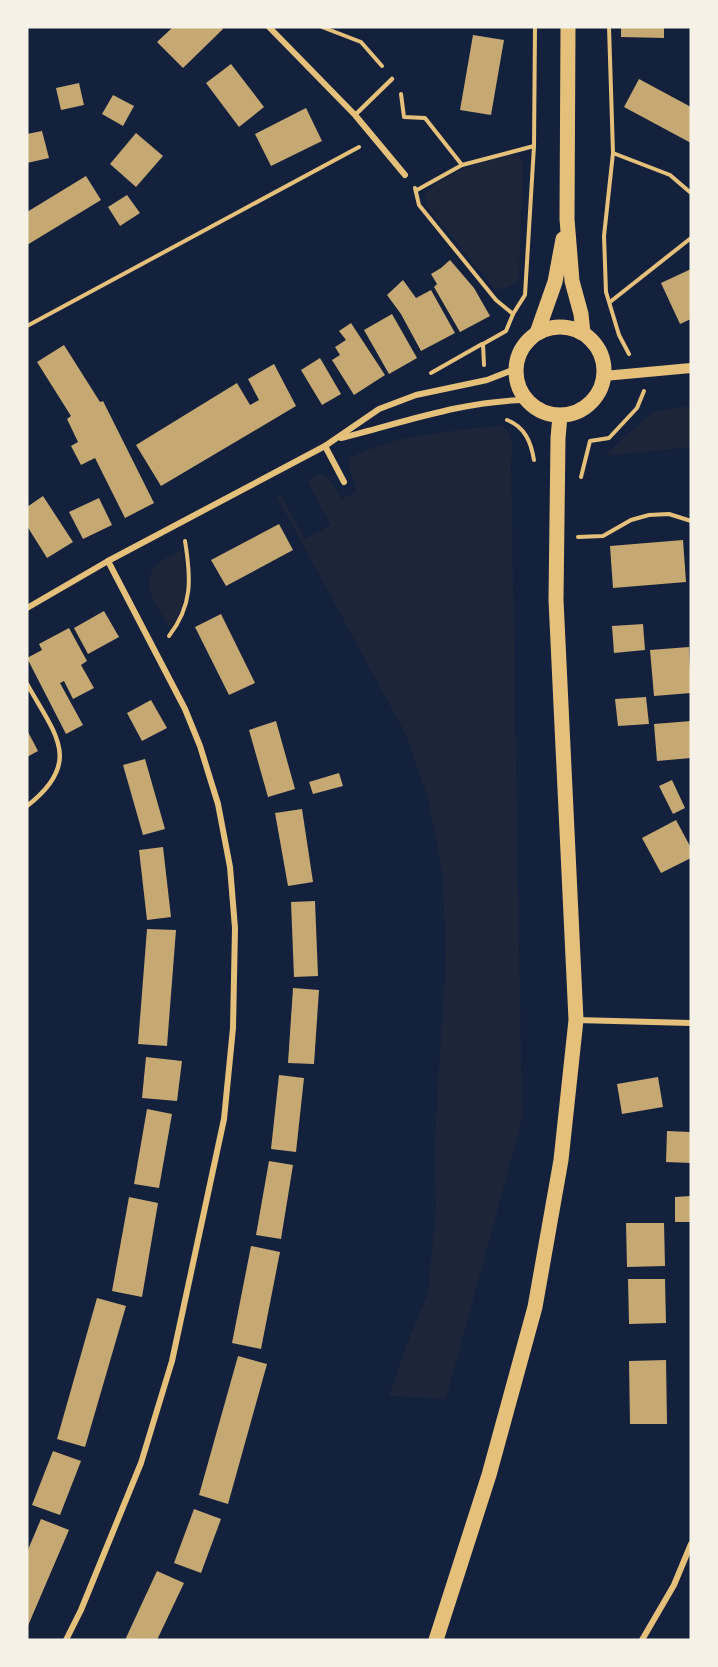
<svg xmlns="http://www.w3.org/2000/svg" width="718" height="1667" viewBox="0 0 718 1667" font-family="'Noto Serif',serif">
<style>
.green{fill:#1d2539}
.building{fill:#c6a872}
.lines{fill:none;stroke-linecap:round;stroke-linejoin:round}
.path{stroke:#e5c07b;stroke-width:4}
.service{stroke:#e5c07b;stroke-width:4.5}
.minor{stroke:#e5c07b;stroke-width:6}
.tertiary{stroke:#e5c07b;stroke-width:10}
.primary{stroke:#e5c07b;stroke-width:15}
</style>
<rect width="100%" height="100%" fill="#14213d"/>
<g class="green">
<path d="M 515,155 L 519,156 L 523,163 L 519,277 C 513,286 506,288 496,290 L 428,208 C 425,202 423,197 428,191 C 440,174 495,157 515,155 Z"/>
<path d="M 691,406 L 691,447 L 604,456 L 654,411 Z"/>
<path d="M 500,425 C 516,435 512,447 511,464 L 522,1119 L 446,1399 L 389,1396 L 411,1333 L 428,1295 L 436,1207 L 434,1156 L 446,954 L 442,869 L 428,798 L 405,733 L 277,497 L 281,495 L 305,539 L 331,525 L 307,481 L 320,474 L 329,479 L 342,499 L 356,492 L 349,465 L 350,458 C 396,434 449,432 500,425 Z"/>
<path d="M 181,550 C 189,574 188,608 170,627 C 160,612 141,588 153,569 C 159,560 172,555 181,550 Z"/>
</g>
<g class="building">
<path d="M 173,27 L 221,27 L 223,29 L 183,68 L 157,42 Z"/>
<path d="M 621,27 L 664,27 L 664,38 L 621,37 Z"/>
<path d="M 473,35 L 504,40 L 491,115 L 460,110 Z"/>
<path d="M 231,64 L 264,107 L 239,127 L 206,83 Z"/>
<path d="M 639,79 L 691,107 L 691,143 L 624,107 Z"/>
<path d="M 79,83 L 84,105 L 61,110 L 56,88 Z"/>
<path d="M 113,95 L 134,106 L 123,126 L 102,114 Z"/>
<path d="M 306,108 L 322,141 L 271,166 L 255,134 Z"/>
<path d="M 42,131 L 49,158 L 27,163 L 27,134 Z"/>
<path d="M 136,133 L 163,156 L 136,187 L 110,164 Z"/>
<path d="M 86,176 L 101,200 L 27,245 L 27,212 Z"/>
<path d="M 127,195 L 140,213 L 120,226 L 108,207 Z"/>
<path d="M 450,260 L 474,288 L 490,316 L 460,332 L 434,287 L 437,284 L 431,274 L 441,268 Z"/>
<path d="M 691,269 L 691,319 L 680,324 L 661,283 Z"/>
<path d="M 403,280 L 416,298 L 431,290 L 455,333 L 421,351 L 401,314 L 387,295 Z"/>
<path d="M 392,314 L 417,358 L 389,374 L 364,330 Z"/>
<path d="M 351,323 L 385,375 L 354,395 L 332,360 L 340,355 L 335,347 L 346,340 L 339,331 Z"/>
<path d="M 64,345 L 100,402 L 103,401 L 154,503 L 125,518 L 95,458 L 81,465 L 71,446 L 78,442 L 67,419 L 71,416 L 37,362 Z"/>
<path d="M 320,358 L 341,394 L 322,405 L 301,370 Z"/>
<path d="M 274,364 L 296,406 L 161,486 L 136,445 L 237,383 L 250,405 L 259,400 L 248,379 Z"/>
<path d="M 43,496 L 73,542 L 47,558 L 27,526 L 27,507 Z"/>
<path d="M 99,498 L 112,525 L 83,539 L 69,512 Z"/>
<path d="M 279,524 L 293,550 L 226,586 L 211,560 Z"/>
<path d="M 683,540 L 686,582 L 613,588 L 610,546 Z"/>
<path d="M 104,611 L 119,637 L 88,654 L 74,628 Z"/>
<path d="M 221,614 L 255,683 L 229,695 L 195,627 Z"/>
<path d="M 643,624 L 645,650 L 614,653 L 612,626 Z"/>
<path d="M 69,628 L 87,661 L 81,665 L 94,688 L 73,699 L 64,681 L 60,683 L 83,725 L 66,734 L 27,658 L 42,650 L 39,644 Z"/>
<path d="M 689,647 L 691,693 L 654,696 L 650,650 Z"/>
<path d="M 646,697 L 649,724 L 618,726 L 615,699 Z"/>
<path d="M 151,700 L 167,728 L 142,741 L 127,713 Z"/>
<path d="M 276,721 L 295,789 L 268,797 L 249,730 Z"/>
<path d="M 691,721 L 691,758 L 657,761 L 654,724 Z"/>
<path d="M 27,730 L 38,751 L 27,757 Z"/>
<path d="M 145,759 L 165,829 L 143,835 L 123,765 Z"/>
<path d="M 339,773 L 343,786 L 313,794 L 309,782 Z"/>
<path d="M 672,780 L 685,808 L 673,814 L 659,786 Z"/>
<path d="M 302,809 L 313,882 L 288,886 L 275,813 Z"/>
<path d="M 676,820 L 691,848 L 691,858 L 661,873 L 642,838 Z"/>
<path d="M 163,847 L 171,917 L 147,920 L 139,850 Z"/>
<path d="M 315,901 L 318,976 L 294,977 L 291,902 Z"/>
<path d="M 147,929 L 176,930 L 167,1046 L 138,1044 Z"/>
<path d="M 293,988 L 319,990 L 314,1064 L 288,1063 Z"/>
<path d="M 146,1057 L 182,1061 L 177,1101 L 142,1098 Z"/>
<path d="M 279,1075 L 304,1078 L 296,1152 L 271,1149 Z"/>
<path d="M 658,1077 L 663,1107 L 622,1114 L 617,1084 Z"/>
<path d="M 147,1109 L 172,1114 L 159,1188 L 134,1184 Z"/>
<path d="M 667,1131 L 691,1132 L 691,1163 L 666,1162 Z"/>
<path d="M 269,1161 L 293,1165 L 281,1239 L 256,1235 Z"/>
<path d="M 691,1196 L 691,1222 L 675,1222 L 675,1197 Z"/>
<path d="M 129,1197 L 158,1203 L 142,1297 L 112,1291 Z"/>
<path d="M 626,1223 L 664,1223 L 665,1266 L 627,1267 Z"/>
<path d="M 251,1246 L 280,1252 L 261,1349 L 232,1343 Z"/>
<path d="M 628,1279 L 665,1279 L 666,1323 L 629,1324 Z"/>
<path d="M 97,1298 L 126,1306 L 85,1447 L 57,1439 Z"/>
<path d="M 238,1356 L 267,1364 L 228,1504 L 199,1495 Z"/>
<path d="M 666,1360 L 667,1424 L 630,1424 L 629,1361 Z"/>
<path d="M 53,1451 L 81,1461 L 60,1515 L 32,1505 Z"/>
<path d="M 194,1509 L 221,1519 L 201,1573 L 174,1563 Z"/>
<path d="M 41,1519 L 69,1530 L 27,1628 L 27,1552 Z"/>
<path d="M 157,1571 L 184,1583 L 157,1640 L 125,1640 Z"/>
</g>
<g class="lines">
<g class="path">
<path d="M 322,27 L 361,42 L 382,66"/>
<path d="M 609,27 L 613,153 L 604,236 L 606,292 L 619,335 L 629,354"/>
<path d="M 401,94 L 404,117 L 425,118 L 462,165"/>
<path d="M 613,153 L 670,175 L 691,193"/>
<path d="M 415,188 L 419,205 L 496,300 L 513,314"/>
<path d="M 417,190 L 462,165 L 534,146"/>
<path d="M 610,302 L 691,238"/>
<path d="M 27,326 L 359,147"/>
<path d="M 484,365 L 483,344 L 506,331 L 513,314 L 525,295 L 534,146 L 535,27"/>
<path d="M 431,373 L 482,344"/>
<path d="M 507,420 C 525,427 531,442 534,460"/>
<path d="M 581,477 L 590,441 L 609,438 L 637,408 L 644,391"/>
<path d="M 578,537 L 603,536 L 631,520 L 649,515 L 669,514 L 691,521"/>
<path d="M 169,636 C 193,605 191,578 185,541"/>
</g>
<g class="service">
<path d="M 355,115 L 392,79"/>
<path d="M 27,684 C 55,734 84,762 27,806"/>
</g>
<g class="minor">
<path d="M 269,27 L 355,115 L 405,175"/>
<path d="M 341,438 C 402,423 462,401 525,400"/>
<path d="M 325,446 L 344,482"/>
<path d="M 27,608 L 108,561 L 325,446 L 379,409 L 416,395 L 487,380 L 515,369"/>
<path d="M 576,1020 L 691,1023"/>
<path d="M 66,1640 L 81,1610 L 141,1463 L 172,1361 L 224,1119 L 233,1028 L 235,928 L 230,867 L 218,804 L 200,746 L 185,709 L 108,561"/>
<path d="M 642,1640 L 674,1585 L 691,1544"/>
</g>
<path class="tertiary" d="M 604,376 L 691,368"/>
<g class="primary">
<path d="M 568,27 L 567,219 L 572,281 L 581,314 L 583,333"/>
<circle cx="560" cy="371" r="44"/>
<path d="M 537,333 L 555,282 L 563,239"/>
<path d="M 436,1640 L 489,1475 L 535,1307 L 561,1160 L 576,1020 L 556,600 L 558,438 L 560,416"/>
</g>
</g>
<rect width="718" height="1667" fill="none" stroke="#f6f1e7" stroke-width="57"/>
</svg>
